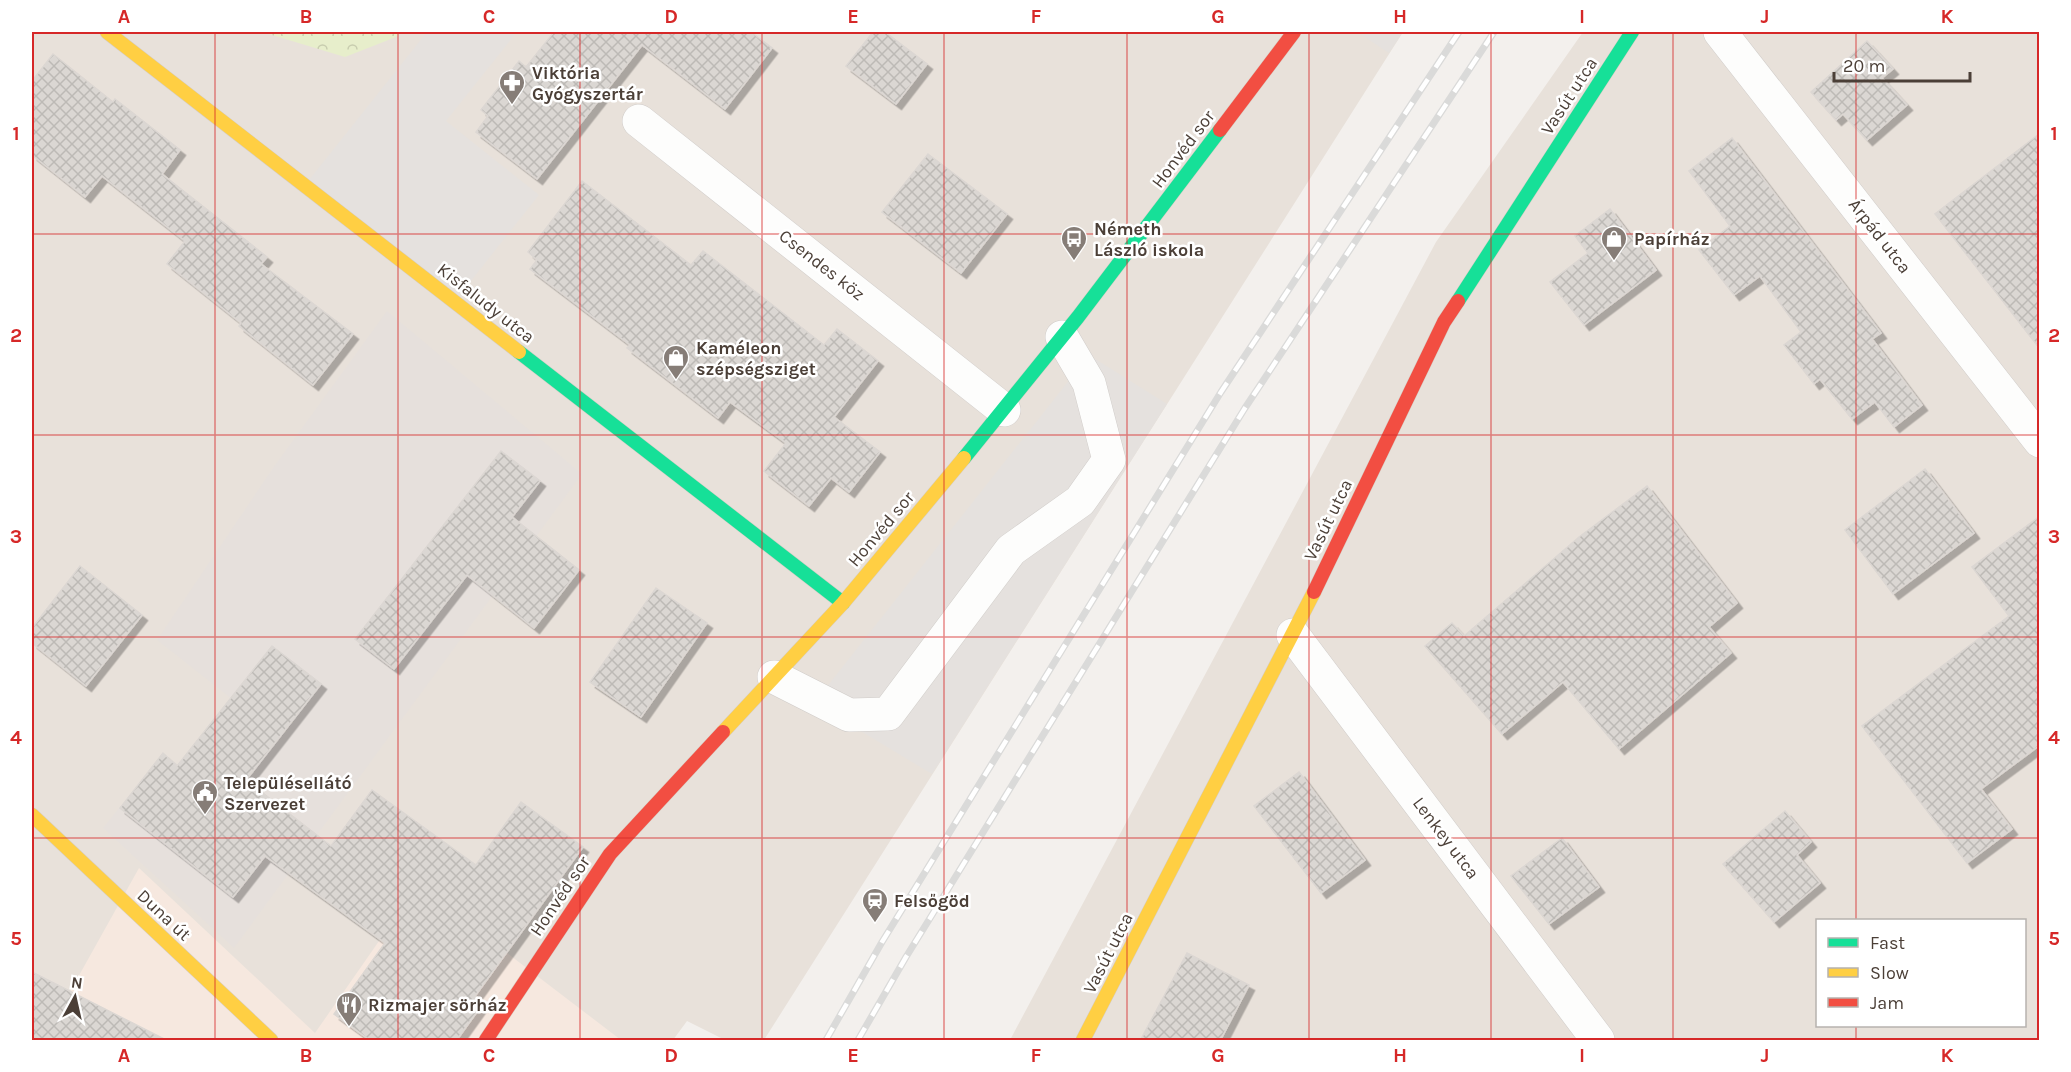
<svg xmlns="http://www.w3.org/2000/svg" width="2071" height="1072" viewBox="0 0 2071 1072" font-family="Karla,sans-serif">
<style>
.residential{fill:#e8e1da;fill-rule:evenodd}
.commercial{fill:#f6e8df}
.industrial{fill:#e6e0dc}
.forest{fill:url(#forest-crowns)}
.parking{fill:#e5e1de}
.building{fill:url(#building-cross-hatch);stroke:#dcd7d3;stroke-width:1.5;filter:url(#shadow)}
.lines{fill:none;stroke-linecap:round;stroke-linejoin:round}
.street-casing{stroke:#d0ccc9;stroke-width:34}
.fast-casing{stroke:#d5cdc4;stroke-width:15}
.slow-casing{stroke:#d5cdc4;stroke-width:15}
.jam-casing{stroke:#d5cdc4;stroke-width:15}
.street{stroke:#fdfdfc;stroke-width:33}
.fast{stroke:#16e098;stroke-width:14}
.slow{stroke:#ffcf43;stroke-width:14}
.jam{stroke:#f24e42;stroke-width:14}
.rail-casing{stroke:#dadad9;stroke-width:7}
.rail{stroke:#fff;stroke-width:4.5;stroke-dasharray:14;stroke-linecap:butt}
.grid{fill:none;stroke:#d62828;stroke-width:1.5;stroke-opacity:0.55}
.labels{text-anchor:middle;stroke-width:5;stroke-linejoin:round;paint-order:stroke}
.poi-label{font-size:18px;font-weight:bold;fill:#4b3f37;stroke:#fff;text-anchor:start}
.street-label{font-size:18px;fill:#4b3f37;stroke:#fff}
.neatline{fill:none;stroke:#d62828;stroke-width:2}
.grid-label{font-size:20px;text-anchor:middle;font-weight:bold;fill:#d62828}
</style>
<defs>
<pattern id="forest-crowns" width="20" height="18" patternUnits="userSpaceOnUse" patternTransform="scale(1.5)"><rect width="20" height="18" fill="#e7eecb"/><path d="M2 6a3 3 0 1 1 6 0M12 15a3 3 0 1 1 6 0" fill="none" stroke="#c8cdaf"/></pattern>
<pattern id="building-cross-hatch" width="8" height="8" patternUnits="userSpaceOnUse" patternTransform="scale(1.5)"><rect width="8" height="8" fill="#dbd7d3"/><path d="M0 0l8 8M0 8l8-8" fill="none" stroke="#bdbab6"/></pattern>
<filter id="shadow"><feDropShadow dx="5.5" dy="5.5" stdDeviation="0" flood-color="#0004"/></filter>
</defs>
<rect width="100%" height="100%" fill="#f3f0ed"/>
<g class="residential">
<path d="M 32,32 L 1403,32 L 764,1040 L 725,1040 L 687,1021 L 673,1040 L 32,1040 Z"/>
<path d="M 1583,32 L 2039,32 L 2039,1040 L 1010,1040 L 1436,242 ZM 1818,920 L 2024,920 L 2024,1026 L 1818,1026 Z"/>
</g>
<path class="commercial" d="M 139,868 L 315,1033 L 418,885 L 621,1040 L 43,1040 Z"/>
<path class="industrial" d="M 387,311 L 582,474 L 234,948 L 103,828 L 163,753 L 226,804 L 280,737 L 157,640 L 273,468 Z"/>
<path class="forest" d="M 262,32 L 401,32 L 396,37 L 345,57 Z"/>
<g class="parking">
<path d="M 427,32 L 517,32 L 446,121 L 539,195 L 455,301 L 305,185 Z"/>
<path d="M 1357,32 L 1403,32 L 1389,53 Z"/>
<path d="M 1089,355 L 1167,404 L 932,774 L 814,703 Z"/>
</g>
<g class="building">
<path d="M 554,32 L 751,32 L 772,48 L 725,109 L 642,45 L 537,179 L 476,132 L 488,116 L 481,110 L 519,61 L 526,67 Z"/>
<path d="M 873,32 L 885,32 L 927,64 L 896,104 L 846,66 Z"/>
<path d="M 1867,41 L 1893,69 L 1882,78 L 1907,105 L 1867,140 L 1843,114 L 1836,120 L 1811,92 Z"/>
<path d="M 53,54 L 113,102 L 115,99 L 180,150 L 162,174 L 267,257 L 261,264 L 353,334 L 313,385 L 239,326 L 241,323 L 167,264 L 185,241 L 102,176 L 85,197 L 32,155 L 32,81 Z"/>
<path d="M 2039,134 L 2039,242 L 2040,349 L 1935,214 Z"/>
<path d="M 1732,138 L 1881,333 L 1872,339 L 1922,405 L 1894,427 L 1875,402 L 1852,419 L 1820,379 L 1814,384 L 1784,345 L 1801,332 L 1760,276 L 1734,295 L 1699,250 L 1730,226 L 1689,171 Z"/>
<path d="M 928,154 L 1007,214 L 961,273 L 882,212 Z"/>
<path d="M 582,181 L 691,265 L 703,251 L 824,345 L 837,329 L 878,361 L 834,417 L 880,452 L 849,492 L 831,478 L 809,506 L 764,471 L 786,443 L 730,402 L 718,418 L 627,348 L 630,345 L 530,269 L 537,260 L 528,252 Z"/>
<path d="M 1610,209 L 1656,270 L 1584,325 L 1550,282 L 1588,253 L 1575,236 Z"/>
<path d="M 501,451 L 540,481 L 512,517 L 579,570 L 534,628 L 467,575 L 394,669 L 355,639 Z"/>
<path d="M 1925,469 L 1974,533 L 1893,594 L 1845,530 Z"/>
<path d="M 1647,486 L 1737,603 L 1709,627 L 1731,653 L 1619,749 L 1563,682 L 1502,734 L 1425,646 L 1452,623 L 1464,636 L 1579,537 Z"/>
<path d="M 2040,516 L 2040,745 L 1981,789 L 2012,829 L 1967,863 L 1862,726 L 2009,616 L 1972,567 Z"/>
<path d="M 80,566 L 142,615 L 86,686 L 32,643 L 32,628 Z"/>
<path d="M 656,588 L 707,623 L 641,717 L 590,682 Z"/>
<path d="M 272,646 L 321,684 L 246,780 L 331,846 L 372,790 L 476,865 L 521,802 L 583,847 L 475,996 L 484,1002 L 456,1041 L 371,1041 L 334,1014 L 385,943 L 265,856 L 233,897 L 120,808 L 163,753 L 177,766 Z"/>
<path d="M 1299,772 L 1365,860 L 1321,893 L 1254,806 Z"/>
<path d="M 1785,811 L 1811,842 L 1797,855 L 1820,883 L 1774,922 L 1723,864 Z"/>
<path d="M 1562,838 L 1599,887 L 1549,924 L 1511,876 Z"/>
<path d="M 1187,953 L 1249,985 L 1220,1041 L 1140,1041 Z"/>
<path d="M 32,972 L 168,1041 L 32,1041 Z"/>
</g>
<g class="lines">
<defs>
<g id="street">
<path d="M 1720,32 L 2040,441"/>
<path d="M 639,121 L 1004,410"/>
<path d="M 1293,635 L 1598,1040"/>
<path d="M 774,677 L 849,715 L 888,714 L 1011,550 L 1080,501 L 1109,460 L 1089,383 L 1062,337"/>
</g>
<g id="fast">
<path d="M 1458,301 L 1632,32"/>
<path d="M 519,352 L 843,603"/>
<path d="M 964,458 L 1078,317 L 1220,130"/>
</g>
<g id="slow">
<path d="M 107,32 L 519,352"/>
<path d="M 723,732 L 843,603 L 964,458"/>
<path d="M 32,815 L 271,1040"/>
<path d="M 1083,1040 L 1314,592"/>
</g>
<g id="jam">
<path d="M 1220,130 L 1294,32"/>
<path d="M 1314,592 L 1444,322 L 1458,301"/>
<path d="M 486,1040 L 610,854 L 723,732"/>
</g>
</defs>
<use href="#street" class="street-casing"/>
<use href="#fast" class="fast-casing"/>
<use href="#slow" class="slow-casing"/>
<use href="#jam" class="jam-casing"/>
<use href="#street" class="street"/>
<use href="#fast" class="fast"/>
<use href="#slow" class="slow"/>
<use href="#jam" class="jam"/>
<defs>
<g id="rail">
<path d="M 826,1040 L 882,942 L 1221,392 L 1459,32"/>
<path d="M 858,1040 L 906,957 L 1245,408 L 1494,32"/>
</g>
</defs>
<use href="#rail" class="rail-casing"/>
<use href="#rail" class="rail"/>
</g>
<path class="grid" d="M 215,32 L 215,1040M 398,32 L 398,1040M 580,32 L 580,1040M 762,32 L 762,1040M 944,32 L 944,1040M 1127,32 L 1127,1040M 1309,32 L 1309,1040M 1491,32 L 1491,1040M 1673,32 L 1673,1040M 1856,32 L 1856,920M 32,234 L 2040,234M 32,435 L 2040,435M 32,637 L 2040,637M 32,838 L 2040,838M 1856,1026 L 1856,1040"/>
<defs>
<symbol id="pharmacy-pin" viewBox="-11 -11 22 30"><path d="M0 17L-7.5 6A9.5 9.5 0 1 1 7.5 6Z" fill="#867d77" stroke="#fff"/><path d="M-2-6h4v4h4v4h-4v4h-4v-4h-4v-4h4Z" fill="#fff"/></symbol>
<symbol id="bus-pin" viewBox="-11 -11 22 30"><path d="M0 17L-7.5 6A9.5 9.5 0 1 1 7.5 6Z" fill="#867d77" stroke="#fff"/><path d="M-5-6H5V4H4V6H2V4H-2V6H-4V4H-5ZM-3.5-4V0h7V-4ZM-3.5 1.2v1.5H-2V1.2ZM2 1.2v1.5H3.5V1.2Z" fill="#fff"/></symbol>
<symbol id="shop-pin" viewBox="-11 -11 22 30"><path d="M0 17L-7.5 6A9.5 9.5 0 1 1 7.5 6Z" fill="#867d77" stroke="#fff"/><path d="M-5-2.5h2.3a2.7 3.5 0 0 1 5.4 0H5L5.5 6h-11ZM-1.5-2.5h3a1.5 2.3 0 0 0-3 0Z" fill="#fff"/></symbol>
<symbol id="civic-pin" viewBox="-11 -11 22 30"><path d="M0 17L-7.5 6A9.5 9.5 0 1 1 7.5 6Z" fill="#867d77" stroke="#fff"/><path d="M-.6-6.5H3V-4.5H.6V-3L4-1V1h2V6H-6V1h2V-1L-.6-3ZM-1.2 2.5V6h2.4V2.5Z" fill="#fff"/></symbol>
<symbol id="station-pin" viewBox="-11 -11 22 30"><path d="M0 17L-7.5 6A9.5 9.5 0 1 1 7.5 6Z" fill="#867d77" stroke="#fff"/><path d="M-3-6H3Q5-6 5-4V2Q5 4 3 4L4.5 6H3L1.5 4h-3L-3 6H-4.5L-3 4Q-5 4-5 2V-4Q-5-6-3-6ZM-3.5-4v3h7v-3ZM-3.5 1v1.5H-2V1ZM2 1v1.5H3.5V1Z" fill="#fff"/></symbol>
<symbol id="restaurant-pin" viewBox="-11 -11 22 30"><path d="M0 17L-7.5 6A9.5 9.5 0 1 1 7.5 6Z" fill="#867d77" stroke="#fff"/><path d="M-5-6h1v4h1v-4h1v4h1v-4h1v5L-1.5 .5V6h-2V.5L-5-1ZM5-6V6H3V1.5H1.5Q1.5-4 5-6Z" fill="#fff"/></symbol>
</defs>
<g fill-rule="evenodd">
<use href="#pharmacy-pin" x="497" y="68" width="30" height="40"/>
<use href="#bus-pin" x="1059" y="224" width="30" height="40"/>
<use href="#shop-pin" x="1599" y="224" width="30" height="40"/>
<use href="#shop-pin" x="661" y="343" width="30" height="40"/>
<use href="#civic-pin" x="190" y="778" width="30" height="40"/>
<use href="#station-pin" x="860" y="886" width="30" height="40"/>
<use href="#restaurant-pin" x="334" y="990" width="30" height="40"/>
</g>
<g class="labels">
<g class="poi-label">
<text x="532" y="79">Viktória<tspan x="532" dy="21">Gyógyszertár</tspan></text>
<text x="1094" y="235">Németh<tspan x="1094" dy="21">László iskola</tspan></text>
<text x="1634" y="245">Papírház</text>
<text x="696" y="354">Kaméleon<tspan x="696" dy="21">szépségsziget</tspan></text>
<text x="224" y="789">Településellátó<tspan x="224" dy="21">Szervezet</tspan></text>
<text x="894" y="907">Felsőgöd</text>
<text x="368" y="1011">Rizmajer sörház</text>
</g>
<g class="street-label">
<text transform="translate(1569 96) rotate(-57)" y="6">Vasút utca</text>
<text transform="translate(1183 149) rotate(-53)" y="6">Honvéd sor</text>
<text transform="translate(1880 236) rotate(52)" y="6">Árpád utca</text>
<text transform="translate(822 265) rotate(38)" y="6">Csendes köz</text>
<text transform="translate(486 303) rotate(38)" y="6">Kisfaludy utca</text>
<text transform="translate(1328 520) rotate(-64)" y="6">Vasút utca</text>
<text transform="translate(881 529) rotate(-50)" y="6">Honvéd sor</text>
<text transform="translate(1446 838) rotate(53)" y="6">Lenkey utca</text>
<text transform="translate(560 896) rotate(-56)" y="6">Honvéd sor</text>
<text transform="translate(164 915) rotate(43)" y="6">Duna út</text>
<text transform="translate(1108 953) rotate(-63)" y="6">Vasút utca</text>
</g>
</g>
<rect width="2071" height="1072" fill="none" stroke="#ffffff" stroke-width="66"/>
<rect x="1816" y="919" width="210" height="108" fill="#ffffff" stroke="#b7b2af" stroke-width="1.5"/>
<rect x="1828" y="938" width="30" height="9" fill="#16e098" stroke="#b7b2af" stroke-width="1.5"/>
<text x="1870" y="949" font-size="18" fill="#4b3f37">Fast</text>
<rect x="1828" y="968" width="30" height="9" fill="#ffcf43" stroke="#b7b2af" stroke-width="1.5"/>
<text x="1870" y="979" font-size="18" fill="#4b3f37">Slow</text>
<rect x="1828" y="998" width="30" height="9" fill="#f24e42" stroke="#b7b2af" stroke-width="1.5"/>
<text x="1870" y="1009" font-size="18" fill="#4b3f37">Jam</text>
<g transform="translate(75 997) rotate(8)" stroke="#ffffff" stroke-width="4.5" paint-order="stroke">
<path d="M0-4.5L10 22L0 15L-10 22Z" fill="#4b3f37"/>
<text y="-9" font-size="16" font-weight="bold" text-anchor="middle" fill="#4b3f37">N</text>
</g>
<path d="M1834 72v9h136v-9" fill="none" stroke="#4b3f37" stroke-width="3"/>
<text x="1843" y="72" font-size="18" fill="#4b3f37" stroke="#ffffff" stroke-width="4.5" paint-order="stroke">20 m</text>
<rect x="33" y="33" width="2005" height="1006" class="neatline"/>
<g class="grid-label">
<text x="124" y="23">A</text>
<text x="306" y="23">B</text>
<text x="489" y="23">C</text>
<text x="671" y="23">D</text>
<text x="853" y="23">E</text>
<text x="1036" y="23">F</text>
<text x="1218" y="23">G</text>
<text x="1400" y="23">H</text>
<text x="1582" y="23">I</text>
<text x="1765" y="23">J</text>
<text x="1947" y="23">K</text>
<text x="16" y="140">1</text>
<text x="2054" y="140">1</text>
<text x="16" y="342">2</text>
<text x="2054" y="342">2</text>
<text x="16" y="543">3</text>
<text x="2054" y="543">3</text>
<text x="16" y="744">4</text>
<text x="2054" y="744">4</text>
<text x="16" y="945">5</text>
<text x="2054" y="945">5</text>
<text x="124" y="1062">A</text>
<text x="306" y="1062">B</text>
<text x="489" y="1062">C</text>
<text x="671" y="1062">D</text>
<text x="853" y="1062">E</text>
<text x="1036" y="1062">F</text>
<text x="1218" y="1062">G</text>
<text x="1400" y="1062">H</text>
<text x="1582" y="1062">I</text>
<text x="1765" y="1062">J</text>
<text x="1947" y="1062">K</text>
</g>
</svg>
